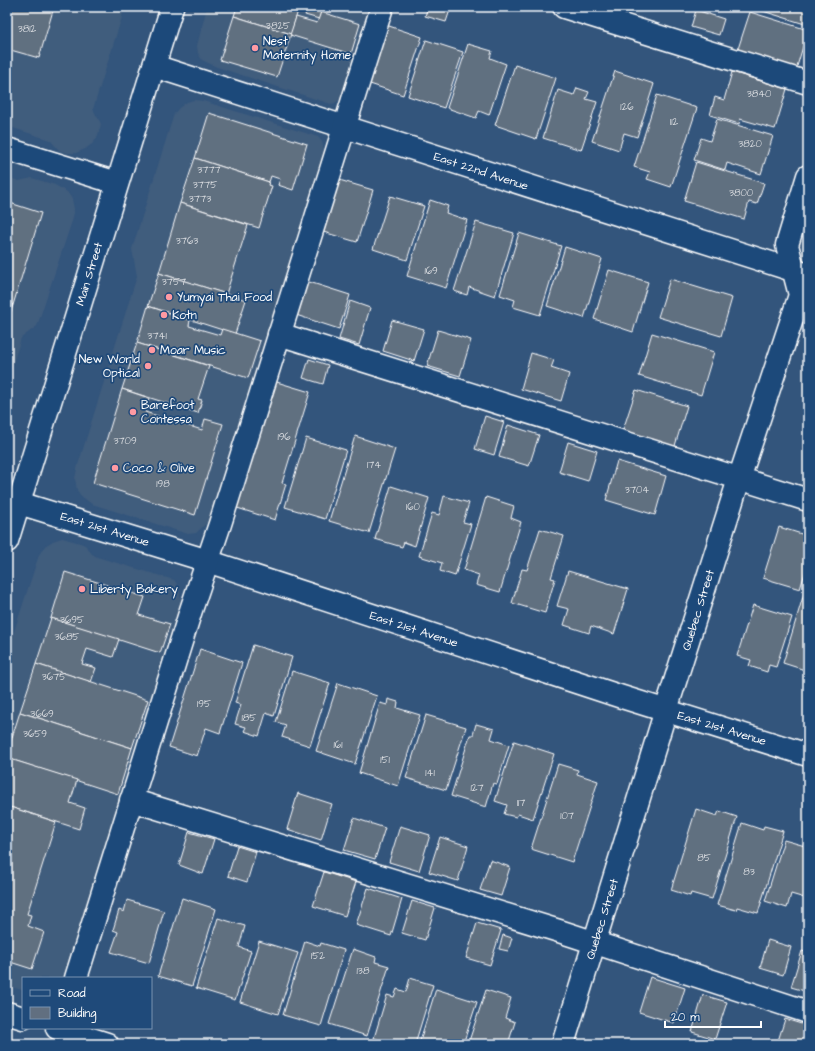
<svg xmlns="http://www.w3.org/2000/svg" width="815" height="1051" viewBox="0 0 815 1051" font-family="'Architects Daughter',sans-serif">
<style>
.built{fill:#415d7d}
.building{fill:#616f80;stroke:#fff}
.lines{fill:none;stroke-linecap:round;stroke-linejoin:round}
.minor-casing{stroke:#fff;stroke-width:25}
.major-casing{stroke:#fff;stroke-width:25}
.minor{stroke:#1f4a7a;stroke-width:22}
.major{stroke:#1f4a7a;stroke-width:22}
.poi-dot{fill:#ff9aa2;stroke:#1f4a7a;stroke-width:1.5}
.labels{text-anchor:middle;stroke-width:3.5;stroke-linejoin:round;paint-order:stroke}
.number-label{font-size:10px;fill:#d8dbdf}
.poi-label{font-size:12px;fill:#fff;stroke:#1f4a7a;text-anchor:start}
.street-label{font-size:12px;fill:#fff;stroke:#1f4a7a}
</style>
<rect width="100%" height="100%" fill="#33557c"/>
<filter id="ink" filterUnits="userSpaceOnUse"><feTurbulence type="fractalNoise" baseFrequency=".025" numOctaves="2"/><feDisplacementMap in="SourceGraphic" scale="8" xChannelSelector="R" yChannelSelector="G"/><feConvolveMatrix kernelMatrix="1 2 1 2 8 2 1 2 1" color-interpolation-filters="sRGB"/></filter>
<g filter="url(#ink)">
<g class="built">
<path d="M 7,7 L 125,7 L 93,109 L 101,124 L 97,138 L 92,144 L 85,149 L 76,153 L 67,153 L 60,151 L 50,140 L 44,138 L 7,126 Z"/>
<path d="M 207,7 L 382,7 L 352,102 L 341,99 L 335,103 L 331,104 L 217,67 L 202,60 L 198,53 L 197,46 Z"/>
<path d="M 194,100 L 203,101 L 318,137 L 322,142 L 325,154 L 220,524 L 209,521 L 196,533 L 188,534 L 92,504 L 81,496 L 77,490 L 75,478 L 78,465 L 137,276 L 132,249 L 174,114 L 179,108 L 187,102 Z"/>
<path d="M 7,177 L 19,181 L 32,178 L 55,185 L 67,192 L 72,199 L 74,209 L 73,218 L 37,326 L 21,338 L 7,383 Z"/>
<path d="M 62,538 L 80,543 L 85,545 L 92,554 L 97,557 L 174,580 L 179,587 L 182,607 L 76,978 L 23,978 L 23,990 L 7,986 L 7,653 L 39,555 L 45,546 L 53,541 Z"/>
</g>
<g class="building">
<path d="M 7,7 L 54,7 L 39,58 L 7,49 Z"/>
<path d="M 237,7 L 299,7 L 291,34 L 234,16 Z"/>
<path d="M 308,7 L 322,7 L 319,19 L 305,15 Z"/>
<path d="M 428,7 L 451,7 L 446,22 L 425,16 Z"/>
<path d="M 753,7 L 808,7 L 808,25 L 753,8 Z"/>
<path d="M 696,10 L 724,19 L 719,35 L 691,27 Z"/>
<path d="M 321,12 L 360,24 L 351,54 L 290,35 L 296,17 L 317,23 Z"/>
<path d="M 750,12 L 808,30 L 795,73 L 736,55 Z"/>
<path d="M 234,16 L 291,34 L 277,77 L 220,60 Z"/>
<path d="M 386,25 L 422,37 L 403,95 L 367,83 Z"/>
<path d="M 426,40 L 463,52 L 444,108 L 408,96 Z"/>
<path d="M 468,44 L 492,51 L 490,58 L 506,64 L 489,115 L 479,111 L 476,118 L 447,108 Z"/>
<path d="M 515,65 L 556,78 L 536,139 L 495,125 Z"/>
<path d="M 615,71 L 654,84 L 637,137 L 624,133 L 619,150 L 592,141 Z"/>
<path d="M 732,72 L 787,89 L 775,129 L 740,119 L 739,124 L 710,115 L 715,97 L 724,100 Z"/>
<path d="M 577,88 L 589,92 L 586,99 L 597,102 L 581,150 L 543,138 L 558,90 L 574,95 Z"/>
<path d="M 657,95 L 697,108 L 671,187 L 647,179 L 650,172 L 634,167 Z"/>
<path d="M 209,113 L 307,144 L 293,190 L 278,185 L 280,179 L 271,176 L 269,182 L 195,158 Z"/>
<path d="M 717,119 L 773,136 L 761,174 L 727,163 L 725,170 L 694,160 L 701,138 L 710,141 Z"/>
<path d="M 195,158 L 269,182 L 268,185 L 272,186 L 259,228 L 180,203 Z"/>
<path d="M 696,162 L 764,183 L 757,204 L 749,202 L 744,219 L 684,201 Z"/>
<path d="M 336,179 L 373,190 L 357,242 L 320,231 Z"/>
<path d="M 390,196 L 424,206 L 407,260 L 373,249 Z"/>
<path d="M 430,200 L 448,206 L 446,213 L 467,220 L 446,288 L 407,276 Z"/>
<path d="M 7,202 L 41,213 L 13,305 L 7,303 Z"/>
<path d="M 180,203 L 248,225 L 226,294 L 159,273 Z"/>
<path d="M 476,222 L 514,233 L 495,296 L 469,287 L 467,295 L 454,291 Z"/>
<path d="M 519,233 L 561,246 L 540,315 L 513,307 L 515,300 L 500,295 Z"/>
<path d="M 565,247 L 602,259 L 584,318 L 547,306 Z"/>
<path d="M 609,270 L 648,282 L 633,332 L 594,319 Z"/>
<path d="M 159,273 L 246,300 L 235,334 L 148,306 Z"/>
<path d="M 670,279 L 732,298 L 721,336 L 658,317 Z"/>
<path d="M 306,281 L 350,295 L 339,329 L 296,315 Z"/>
<path d="M 350,301 L 370,308 L 359,345 L 339,339 Z"/>
<path d="M 7,303 L 13,305 L 7,323 Z"/>
<path d="M 148,306 L 190,320 L 189,326 L 220,335 L 222,329 L 260,341 L 248,378 L 137,343 Z"/>
<path d="M 392,320 L 424,329 L 414,361 L 383,351 Z"/>
<path d="M 438,330 L 471,340 L 460,376 L 427,366 Z"/>
<path d="M 652,333 L 714,352 L 701,395 L 639,376 Z"/>
<path d="M 137,343 L 209,366 L 198,399 L 202,400 L 198,413 L 122,389 Z"/>
<path d="M 531,353 L 554,360 L 551,368 L 569,374 L 561,401 L 521,389 Z"/>
<path d="M 309,359 L 328,365 L 323,384 L 303,378 Z"/>
<path d="M 270,380 L 310,392 L 282,483 L 286,484 L 275,520 L 231,506 Z"/>
<path d="M 122,389 L 149,398 L 145,412 L 202,430 L 205,419 L 223,424 L 195,515 L 93,483 Z"/>
<path d="M 636,390 L 687,406 L 674,449 L 622,433 Z"/>
<path d="M 485,416 L 504,422 L 494,455 L 475,449 Z"/>
<path d="M 508,425 L 539,435 L 529,466 L 499,457 Z"/>
<path d="M 355,436 L 395,449 L 369,533 L 329,521 Z"/>
<path d="M 306,438 L 346,450 L 325,519 L 285,507 Z"/>
<path d="M 568,442 L 597,451 L 588,481 L 559,472 Z"/>
<path d="M 617,461 L 666,476 L 655,515 L 606,500 Z"/>
<path d="M 391,486 L 429,498 L 415,546 L 404,542 L 402,547 L 375,539 Z"/>
<path d="M 444,496 L 469,503 L 463,522 L 471,524 L 455,576 L 440,571 L 442,563 L 419,556 L 432,513 L 439,515 Z"/>
<path d="M 486,497 L 514,506 L 511,518 L 521,522 L 500,592 L 476,585 L 479,575 L 464,570 Z"/>
<path d="M 779,527 L 808,536 L 808,563 L 800,589 L 763,578 Z"/>
<path d="M 540,529 L 564,536 L 551,578 L 555,579 L 545,613 L 512,603 L 522,569 L 527,570 Z"/>
<path d="M 568,571 L 628,589 L 614,634 L 591,626 L 589,633 L 564,625 L 569,609 L 557,606 Z"/>
<path d="M 65,572 L 145,597 L 139,615 L 170,624 L 160,653 L 51,618 Z"/>
<path d="M 805,590 L 808,590 L 808,671 L 783,663 Z"/>
<path d="M 753,605 L 792,617 L 776,667 L 769,665 L 767,672 L 749,666 L 751,660 L 737,656 Z"/>
<path d="M 51,618 L 119,639 L 113,657 L 87,649 L 82,664 L 96,668 L 91,682 L 36,664 Z"/>
<path d="M 253,645 L 292,657 L 274,716 L 266,713 L 259,736 L 244,731 L 246,727 L 235,724 L 241,705 L 235,703 Z"/>
<path d="M 200,649 L 242,663 L 220,733 L 206,728 L 197,756 L 169,747 Z"/>
<path d="M 36,664 L 148,700 L 132,748 L 20,712 Z"/>
<path d="M 292,671 L 330,683 L 310,746 L 282,737 L 286,725 L 276,722 Z"/>
<path d="M 338,683 L 377,696 L 355,764 L 316,751 Z"/>
<path d="M 388,699 L 398,702 L 397,708 L 420,715 L 398,786 L 359,773 L 380,703 L 387,705 Z"/>
<path d="M 20,712 L 132,748 L 118,794 L 7,758 L 7,753 Z"/>
<path d="M 426,715 L 466,727 L 446,790 L 406,778 Z"/>
<path d="M 476,724 L 494,729 L 491,739 L 509,745 L 497,784 L 493,783 L 486,807 L 451,796 L 470,735 L 473,735 Z"/>
<path d="M 514,741 L 554,754 L 533,819 L 518,814 L 516,817 L 504,814 L 507,805 L 495,801 Z"/>
<path d="M 7,758 L 77,780 L 70,803 L 85,808 L 79,829 L 7,806 Z"/>
<path d="M 558,764 L 578,770 L 577,774 L 598,781 L 572,862 L 531,849 Z"/>
<path d="M 298,793 L 332,804 L 321,840 L 287,829 Z"/>
<path d="M 7,806 L 56,822 L 27,914 L 31,915 L 28,926 L 44,932 L 32,969 L 7,961 Z"/>
<path d="M 696,809 L 717,816 L 719,811 L 737,817 L 712,899 L 691,893 L 690,896 L 671,890 Z"/>
<path d="M 354,818 L 385,828 L 375,859 L 344,850 Z"/>
<path d="M 742,823 L 763,830 L 764,826 L 783,831 L 758,913 L 737,907 L 736,910 L 717,905 Z"/>
<path d="M 400,826 L 430,835 L 419,871 L 389,862 Z"/>
<path d="M 189,832 L 214,839 L 203,874 L 179,865 Z"/>
<path d="M 440,837 L 468,846 L 458,881 L 429,872 Z"/>
<path d="M 807,839 L 808,839 L 808,899 L 791,894 L 787,908 L 765,901 L 784,840 L 805,846 Z"/>
<path d="M 237,846 L 256,852 L 247,882 L 228,876 Z"/>
<path d="M 490,860 L 510,867 L 501,896 L 480,890 Z"/>
<path d="M 324,872 L 356,882 L 345,916 L 313,906 Z"/>
<path d="M 368,888 L 402,899 L 391,936 L 356,925 Z"/>
<path d="M 182,898 L 216,909 L 192,986 L 158,976 Z"/>
<path d="M 127,900 L 164,911 L 149,963 L 111,952 L 118,932 L 113,930 L 119,910 L 124,912 Z"/>
<path d="M 412,901 L 435,908 L 425,940 L 402,933 Z"/>
<path d="M 218,918 L 245,926 L 239,947 L 251,951 L 235,1000 L 196,988 Z"/>
<path d="M 477,923 L 501,930 L 490,965 L 466,958 Z"/>
<path d="M 503,935 L 512,938 L 508,951 L 499,949 Z"/>
<path d="M 768,940 L 791,947 L 783,975 L 760,968 Z"/>
<path d="M 259,941 L 298,953 L 278,1014 L 240,1002 Z"/>
<path d="M 305,941 L 320,946 L 321,943 L 344,950 L 321,1026 L 283,1015 Z"/>
<path d="M 353,949 L 376,957 L 375,962 L 389,966 L 367,1036 L 329,1024 Z"/>
<path d="M 802,951 L 808,953 L 808,992 L 791,987 Z"/>
<path d="M 650,977 L 685,988 L 674,1023 L 639,1012 Z"/>
<path d="M 410,978 L 433,985 L 415,1044 L 387,1044 L 388,1043 L 374,1038 L 387,995 L 394,997 L 397,989 L 406,992 Z"/>
<path d="M 436,989 L 477,1002 L 463,1044 L 419,1044 Z"/>
<path d="M 486,990 L 511,998 L 505,1018 L 515,1022 L 508,1044 L 468,1044 Z"/>
<path d="M 703,995 L 727,1002 L 715,1039 L 692,1032 Z"/>
<path d="M 785,1019 L 808,1026 L 808,1044 L 777,1044 Z"/>
</g>
<g class="lines">
<defs>
<g id="minor">
<path d="M 564,7 L 808,83"/>
<path d="M 154,66 L 805,274"/>
<path d="M 7,149 L 117,183"/>
<path d="M 279,334 L 808,500"/>
<path d="M 19,503 L 195,557 L 622,697 L 808,755"/>
<path d="M 131,800 L 559,931 L 808,1012"/>
<path d="M 76,978 L 191,610 L 220,524 L 382,7"/>
<path d="M 7,1013 L 23,1018"/>
<path d="M 57,1028 L 107,1044"/>
<path d="M 563,1044 L 666,710 L 739,479 L 800,295 L 787,245 L 808,176"/>
</g>
<path id="major" d="M 7,541 L 172,7"/>
</defs>
<use href="#minor" class="minor-casing"/>
<use href="#major" class="major-casing"/>
<use href="#minor" class="minor"/>
<use href="#major" class="major"/>
</g>
</g>
<g class="poi-dot">
<circle cx="255" cy="48" r="4"/>
<circle cx="169" cy="297" r="4"/>
<circle cx="164" cy="315" r="4"/>
<circle cx="152" cy="350" r="4"/>
<circle cx="148" cy="366" r="4"/>
<circle cx="133" cy="412" r="4"/>
<circle cx="115" cy="468" r="4"/>
<circle cx="82" cy="589" r="4"/>
</g>
<g class="labels">
<g class="number-label">
<text x="278" y="29">3825</text>
<text x="27" y="32">3812</text>
<text x="759" y="97">3840</text>
<text x="627" y="110">126</text>
<text x="674" y="125">112</text>
<text x="750" y="147">3820</text>
<text x="209" y="173">3777</text>
<text x="205" y="188">3775</text>
<text x="741" y="196">3800</text>
<text x="200" y="202">3773</text>
<text x="187" y="244">3763</text>
<text x="431" y="274">169</text>
<text x="174" y="285">3757</text>
<text x="157" y="339">3741</text>
<text x="284" y="440">196</text>
<text x="125" y="444">3709</text>
<text x="374" y="468">174</text>
<text x="163" y="487">198</text>
<text x="637" y="493">3704</text>
<text x="413" y="510">160</text>
<text x="72" y="623">3695</text>
<text x="67" y="640">3685</text>
<text x="54" y="680">3675</text>
<text x="204" y="707">195</text>
<text x="42" y="717">3669</text>
<text x="249" y="721">185</text>
<text x="35" y="737">3659</text>
<text x="338" y="748">161</text>
<text x="385" y="763">151</text>
<text x="430" y="776">141</text>
<text x="477" y="791">127</text>
<text x="521" y="806">117</text>
<text x="567" y="819">107</text>
<text x="704" y="861">85</text>
<text x="749" y="875">83</text>
<text x="318" y="959">152</text>
<text x="363" y="974">138</text>
</g>
<g class="poi-label">
<text x="263" y="45">Nest<tspan x="263" dy="14">Maternity Home</tspan></text>
<text x="177" y="301">Yumyai Thai Food</text>
<text x="172" y="319">Kotn</text>
<text x="160" y="354">Moar Music</text>
<text x="140" y="363" text-anchor="end">New World<tspan x="140" dy="14">Optical</tspan></text>
<text x="141" y="409">Barefoot<tspan x="141" dy="14">Contessa</tspan></text>
<text x="123" y="472">Coco &amp; Olive</text>
<text x="90" y="593">Liberty Bakery</text>
</g>
<g class="street-label">
<text transform="translate(481 171) rotate(18)" y="4">East 22nd Avenue</text>
<text transform="translate(89 274) rotate(-73)" y="4">Main Street</text>
<text transform="translate(105 529) rotate(17)" y="4">East 21st Avenue</text>
<text transform="translate(698 610) rotate(-73)" y="4">Quebec Street</text>
<text transform="translate(414 629) rotate(18)" y="4">East 21st Avenue</text>
<text transform="translate(722 728) rotate(17)" y="4">East 21st Avenue</text>
<text transform="translate(602 919) rotate(-73)" y="4">Quebec Street</text>
</g>
</g>
<rect width="815" height="1051" fill="none" stroke="#1f4a7a" stroke-width="24"/>
<rect x="12" y="12" width="791" height="1027" fill="none" stroke="#fff" stroke-width="1.5" filter="url(#ink)"/>
<rect x="22" y="977" width="130" height="52" fill="#1f4a7a" stroke="#7992af"/>
<rect x="30" y="990" width="20" height="6" fill="#1f4a7a" stroke="#7992af"/>
<text x="58" y="997" font-size="12" fill="#ffffff">Road</text>
<rect x="30" y="1007" width="20" height="12" fill="#616f80" stroke="#7992af"/>
<text x="58" y="1017" font-size="12" fill="#ffffff">Building</text>
<path d="M665 1021v6h96v-6" fill="none" stroke="#ffffff" stroke-width="2"/>
<text x="671" y="1021" font-size="12" fill="#ffffff" stroke="#1f4a7a" stroke-width="3" paint-order="stroke">20 m</text>
</svg>
